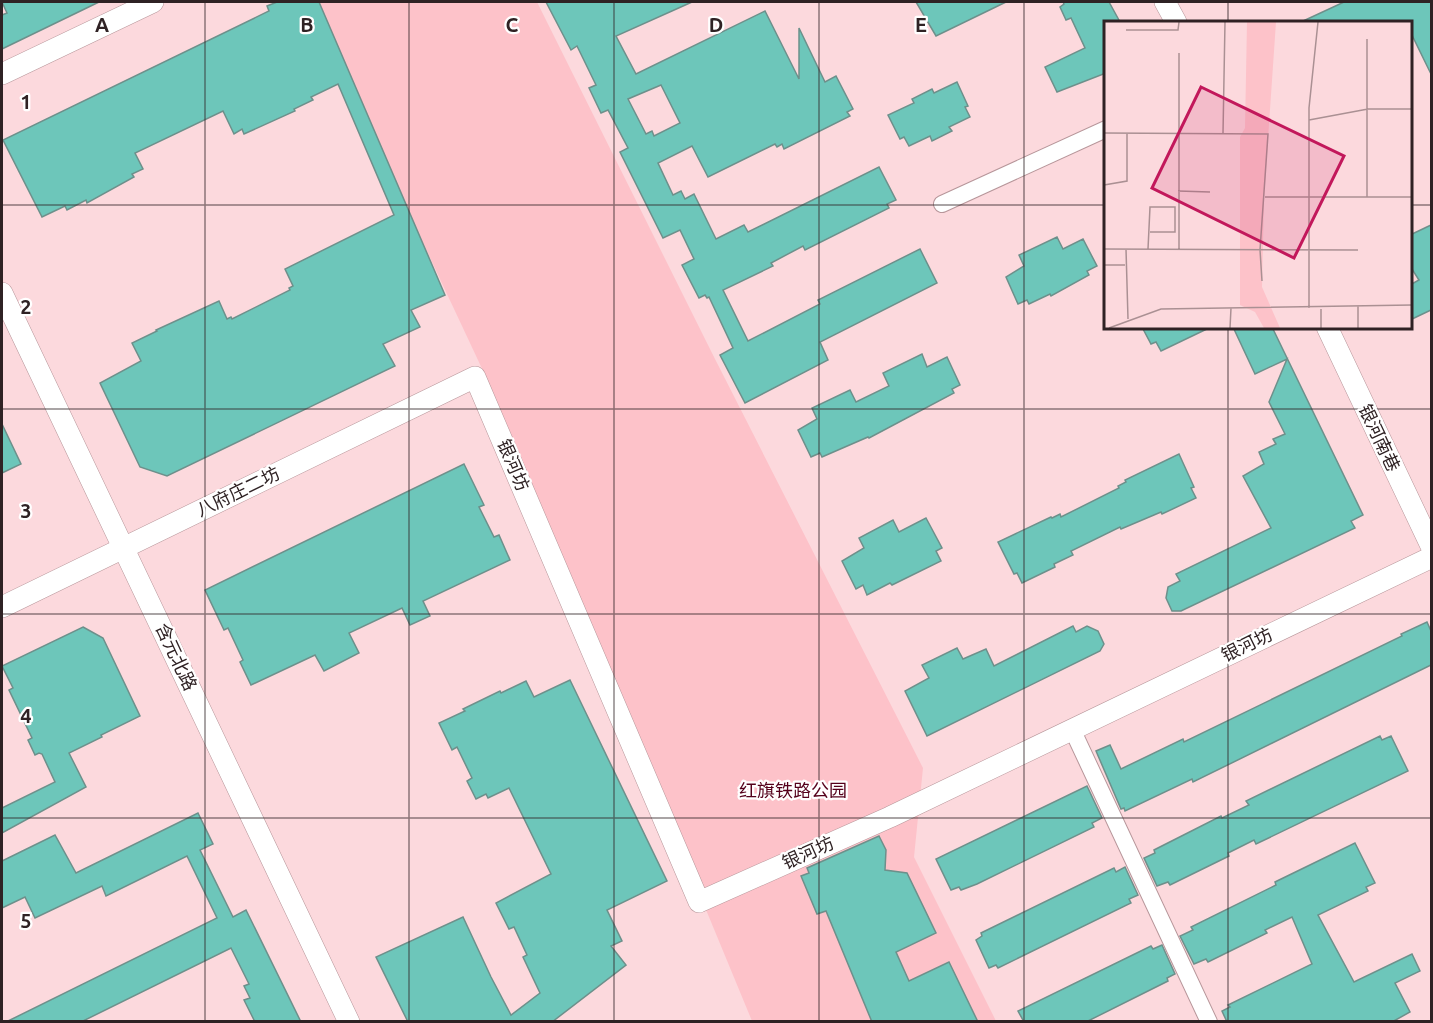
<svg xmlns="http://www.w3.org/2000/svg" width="1433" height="1023" viewBox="0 0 1433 1023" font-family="Ubuntu,'Noto Sans SC',sans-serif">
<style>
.green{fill:#fdc2c9}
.building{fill:#6dc6ba;stroke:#6d908b;stroke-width:1.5;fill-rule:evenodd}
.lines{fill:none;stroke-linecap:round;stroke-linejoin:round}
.minor-casing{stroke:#b7969a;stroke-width:18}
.tertiary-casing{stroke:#b7969a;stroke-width:22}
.minor{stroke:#fff;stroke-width:16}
.tertiary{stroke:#fff;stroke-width:21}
.grid{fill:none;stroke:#2f2224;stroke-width:1.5;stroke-opacity:0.55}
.labels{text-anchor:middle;stroke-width:4.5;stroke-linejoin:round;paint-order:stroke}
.street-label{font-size:18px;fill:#2f2224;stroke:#fff}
.park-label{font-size:18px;fill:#55001b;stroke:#fff}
.inset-road{fill:none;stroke:#aa9093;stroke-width:1.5}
.view{fill:#c2185b;fill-opacity:0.15;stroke:#c2185b;stroke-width:3}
.inset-edge{fill:none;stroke:#2f2224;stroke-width:3}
.grid-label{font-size:20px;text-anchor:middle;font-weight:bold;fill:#2f2224;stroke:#fff;stroke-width:4.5;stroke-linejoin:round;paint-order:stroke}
</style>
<rect width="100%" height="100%" fill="#fcd9dd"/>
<path class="green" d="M 310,2 L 537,2 L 715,359 L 923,768 L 914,857 L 996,1021 L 752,1021 L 485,375 Z"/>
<g class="building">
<path d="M 2,2 L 99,2 L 2,49 L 2,15 L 7,13 Z"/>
<path d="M 277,2 L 319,2 L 445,295 L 411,310 L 420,327 L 383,344 L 395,366 L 167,476 L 140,467 L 100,383 L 141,361 L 132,343 L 157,331 L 156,330 L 219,301 L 227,319 L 231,317 L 232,319 L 290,290 L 289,288 L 293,286 L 285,269 L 394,215 L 338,84 L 311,97 L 313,100 L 294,109 L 295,111 L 244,134 L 242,129 L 234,134 L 223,111 L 135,153 L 143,169 L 132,174 L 134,177 L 87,203 L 86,200 L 67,210 L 65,206 L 42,217 L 3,140 L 269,11 L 267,6 Z"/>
<path d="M 546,2 L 692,2 L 616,36 L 636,74 L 765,11 L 799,79 L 799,28 L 825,82 L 836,76 L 853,109 L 847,112 L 850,116 L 784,149 L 782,144 L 777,147 L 775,144 L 708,177 L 692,146 L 658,163 L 673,195 L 681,191 L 685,199 L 694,194 L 716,239 L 744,225 L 748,232 L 879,167 L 896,200 L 887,204 L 889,208 L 805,250 L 803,246 L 771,263 L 773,266 L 723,290 L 748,341 L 820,304 L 818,300 L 920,249 L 937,283 L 820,342 L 828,360 L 745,403 L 720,355 L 733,348 L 709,297 L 707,298 L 705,295 L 699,298 L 682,265 L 694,259 L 680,230 L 663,238 L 620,152 L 628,148 L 608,110 L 601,113 L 589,88 L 596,85 L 577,46 L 571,50 ZM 661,85 L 680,123 L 654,136 L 652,131 L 646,134 L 628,99 Z"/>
<path d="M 916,2 L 1006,2 L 936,36 Z"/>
<path d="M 1063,2 L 1109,2 L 1120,22 L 1106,22 L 1106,73 L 1057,92 L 1045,67 L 1085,48 L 1071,18 L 1066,20 L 1060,7 L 1064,4 Z"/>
<path d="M 1344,2 L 1431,2 L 1431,74 L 1410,31 L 1410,22 L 1301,22 Z"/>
<path d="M 957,82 L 968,106 L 965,107 L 970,117 L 949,127 L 952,131 L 932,141 L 930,136 L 909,146 L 904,137 L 900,139 L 888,115 L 914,103 L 912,99 L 932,89 L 934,93 Z"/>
<path d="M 1431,225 L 1431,310 L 1410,320 L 1410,285 L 1419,280 L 1410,266 L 1410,235 Z"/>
<path d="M 1057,237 L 1063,249 L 1083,239 L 1097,266 L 1087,271 L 1089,275 L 1051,296 L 1050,294 L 1029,304 L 1027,300 L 1018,304 L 1006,277 L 1024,266 L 1019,255 Z"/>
<path d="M 1142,327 L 1211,327 L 1161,351 L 1156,342 L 1151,344 Z"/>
<path d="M 1233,327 L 1272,327 L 1363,515 L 1351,521 L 1355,528 L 1181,611 L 1172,611 L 1166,598 L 1168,587 L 1180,581 L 1176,574 L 1271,528 L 1243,476 L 1264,464 L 1259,452 L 1276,444 L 1273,439 L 1285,434 L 1269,402 L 1287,359 L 1255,374 Z"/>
<path d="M 922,354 L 927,367 L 947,357 L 960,385 L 952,389 L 954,393 L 869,438 L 868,437 L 822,457 L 820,453 L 811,457 L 798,430 L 817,419 L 812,408 L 850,390 L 856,402 L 889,386 L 883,373 Z"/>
<path d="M 2,424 L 21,464 L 2,473 Z"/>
<path d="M 1179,454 L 1194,487 L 1191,488 L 1196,498 L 1162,514 L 1161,512 L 1121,529 L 1120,527 L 1071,551 L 1073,555 L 1054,564 L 1055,567 L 1022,583 L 1017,573 L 1014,574 L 998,542 L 1051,517 L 1052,518 L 1060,514 L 1061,517 L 1119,488 L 1118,486 L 1126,482 L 1125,480 Z"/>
<path d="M 464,464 L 484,505 L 479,507 L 494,537 L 499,535 L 510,560 L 423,601 L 430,616 L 410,625 L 402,608 L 349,633 L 359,653 L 324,671 L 315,655 L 251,685 L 240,662 L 243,660 L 228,628 L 224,630 L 205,590 Z"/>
<path d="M 926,518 L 942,548 L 936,551 L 941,561 L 892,585 L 890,583 L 867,595 L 863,585 L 856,589 L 842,561 L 864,548 L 859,538 L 893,520 L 899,532 Z"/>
<path d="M 1427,622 L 1431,631 L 1431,665 L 1193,782 L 1192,779 L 1125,811 L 1124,808 L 1121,809 L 1096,751 L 1110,745 L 1121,769 L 1183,739 L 1184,742 L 1402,636 L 1401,634 Z"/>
<path d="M 1073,626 L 1076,632 L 1087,626 L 1098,631 L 1104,644 L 1100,651 L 927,736 L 905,691 L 929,678 L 922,665 L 957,648 L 963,659 L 986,649 L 994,666 Z"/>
<path d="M 83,627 L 103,638 L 140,716 L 101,735 L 102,737 L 69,753 L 86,787 L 2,833 L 2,808 L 55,782 L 42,754 L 39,753 L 35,755 L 28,740 L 32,738 L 9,690 L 13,688 L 2,666 Z"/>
<path d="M 570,680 L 667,881 L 607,910 L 622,941 L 611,946 L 626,965 L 552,1022 L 408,1022 L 376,957 L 463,917 L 491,977 L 511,1015 L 540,993 L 523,957 L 527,955 L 514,927 L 509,929 L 496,903 L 551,874 L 509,788 L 488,798 L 486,794 L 476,799 L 467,781 L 472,778 L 457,747 L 452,750 L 439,723 L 465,711 L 463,709 L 500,691 L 501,693 L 526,681 L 534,697 Z"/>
<path d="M 1380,736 L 1382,740 L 1391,736 L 1408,771 L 1256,844 L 1254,840 L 1228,853 L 1229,856 L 1170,885 L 1168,882 L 1157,886 L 1144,858 L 1155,853 L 1154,850 L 1221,816 L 1222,818 L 1249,805 L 1246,801 Z"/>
<path d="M 1087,786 L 1102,818 L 1092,823 L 1094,827 L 977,884 L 961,890 L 959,887 L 951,890 L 936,859 Z"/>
<path d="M 198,813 L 213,844 L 200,850 L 233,917 L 246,910 L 301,1022 L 255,1022 L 244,1000 L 250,998 L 244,986 L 249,984 L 231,948 L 81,1022 L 6,1022 L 217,918 L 187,856 L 106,896 L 102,886 L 35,918 L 25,897 L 2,908 L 2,861 L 55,835 L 76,873 Z"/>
<path d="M 879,836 L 886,850 L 885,870 L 907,873 L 936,933 L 896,952 L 909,981 L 949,962 L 978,1022 L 872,1022 L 826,911 L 817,914 L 801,876 L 809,873 L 807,868 Z"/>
<path d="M 1355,843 L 1375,883 L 1366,887 L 1368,891 L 1318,915 L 1354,982 L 1412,954 L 1420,971 L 1395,983 L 1410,1012 L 1392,1022 L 1227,1022 L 1222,1011 L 1230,1007 L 1228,1005 L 1312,964 L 1292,917 L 1265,930 L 1267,933 L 1208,962 L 1206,959 L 1194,964 L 1180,936 L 1193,930 L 1191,927 L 1276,885 L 1275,882 Z"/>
<path d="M 1125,867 L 1138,895 L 1129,899 L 1131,903 L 998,968 L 996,965 L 989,968 L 976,940 L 982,936 L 981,933 L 1114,868 L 1116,872 Z"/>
<path d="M 1162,945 L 1175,974 L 1167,978 L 1168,981 L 1086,1022 L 1024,1022 L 1018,1011 L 1151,946 L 1153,949 Z"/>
</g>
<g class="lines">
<defs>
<g id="minor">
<path d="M 942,204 L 1106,129"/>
<path d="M 1072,729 L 1209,1022"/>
</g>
<g id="tertiary">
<path d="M 1165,2 L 1176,22"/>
<path d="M 2,74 L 153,2"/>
<path d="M 2,293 L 349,1022"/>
<path d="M 1327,327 L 1432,548"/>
<path d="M 2,607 L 475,377 L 699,902 L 890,817 L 1432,557"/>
</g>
</defs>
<use href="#minor" class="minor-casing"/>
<use href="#tertiary" class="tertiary-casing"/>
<use href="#minor" class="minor"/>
<use href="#tertiary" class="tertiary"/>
</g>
<path class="grid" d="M 205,2 L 205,1022M 409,2 L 409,1022M 614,2 L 614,1022M 819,2 L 819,1022M 1024,2 L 1024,1022M 1228,2 L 1228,22M 2,205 L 1106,205M 1410,205 L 1432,205M 1228,327 L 1228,1022M 2,409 L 1432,409M 2,614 L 1432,614M 2,818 L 1432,818"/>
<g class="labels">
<g class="street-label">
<text transform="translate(1379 438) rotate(65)" y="6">银河南巷</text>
<text transform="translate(513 465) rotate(67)" y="6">银河坊</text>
<text transform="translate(238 492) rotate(-26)" y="6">八府庄二坊</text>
<text transform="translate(1247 645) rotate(-26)" y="6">银河坊</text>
<text transform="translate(176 657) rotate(65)" y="6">含元北路</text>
<text transform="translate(808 853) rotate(-24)" y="6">银河坊</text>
</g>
<g class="park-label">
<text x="793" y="797">红旗铁路公园</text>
</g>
</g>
<g transform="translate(1104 21)">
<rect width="308" height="308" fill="#fcd9dd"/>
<path d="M 143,1 L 172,1 L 160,176 L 158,266 L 176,307 L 160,307 L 151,291 L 136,284 L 136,116 L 141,107 Z" fill="#fdc2c9"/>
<path class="inset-road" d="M 22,9 L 74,9 L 75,1M 75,32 L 75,228M 205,99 L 264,88 L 308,88M 0,112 L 164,113 L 156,229 L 158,260M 119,112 L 121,1M 0,164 L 23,160 L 23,112M 74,170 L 106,171M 161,176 L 308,176M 263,176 L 263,18M 0,228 L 254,229M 22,228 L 24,298M 44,228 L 46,186 L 71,186 L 71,211 L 46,211M 0,244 L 21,244M 254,285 L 254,307M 205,287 L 205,87 L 214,1M 217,288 L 217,307M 5,307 L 57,288 L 308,284M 126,307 L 127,287"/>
<path class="view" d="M 97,66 L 240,135 L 190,237 L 48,167 Z"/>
<rect width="308" height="308" class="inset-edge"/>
</g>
<g class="grid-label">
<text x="102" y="32">A</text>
<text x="307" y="32">B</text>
<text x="512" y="32">C</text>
<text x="716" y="32">D</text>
<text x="921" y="32">E</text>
<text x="26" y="109">1</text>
<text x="26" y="314">2</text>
<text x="26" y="518">3</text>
<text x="26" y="723">4</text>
<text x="26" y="928">5</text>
</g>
<rect width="1433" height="1023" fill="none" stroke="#2f2224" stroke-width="6"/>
</svg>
